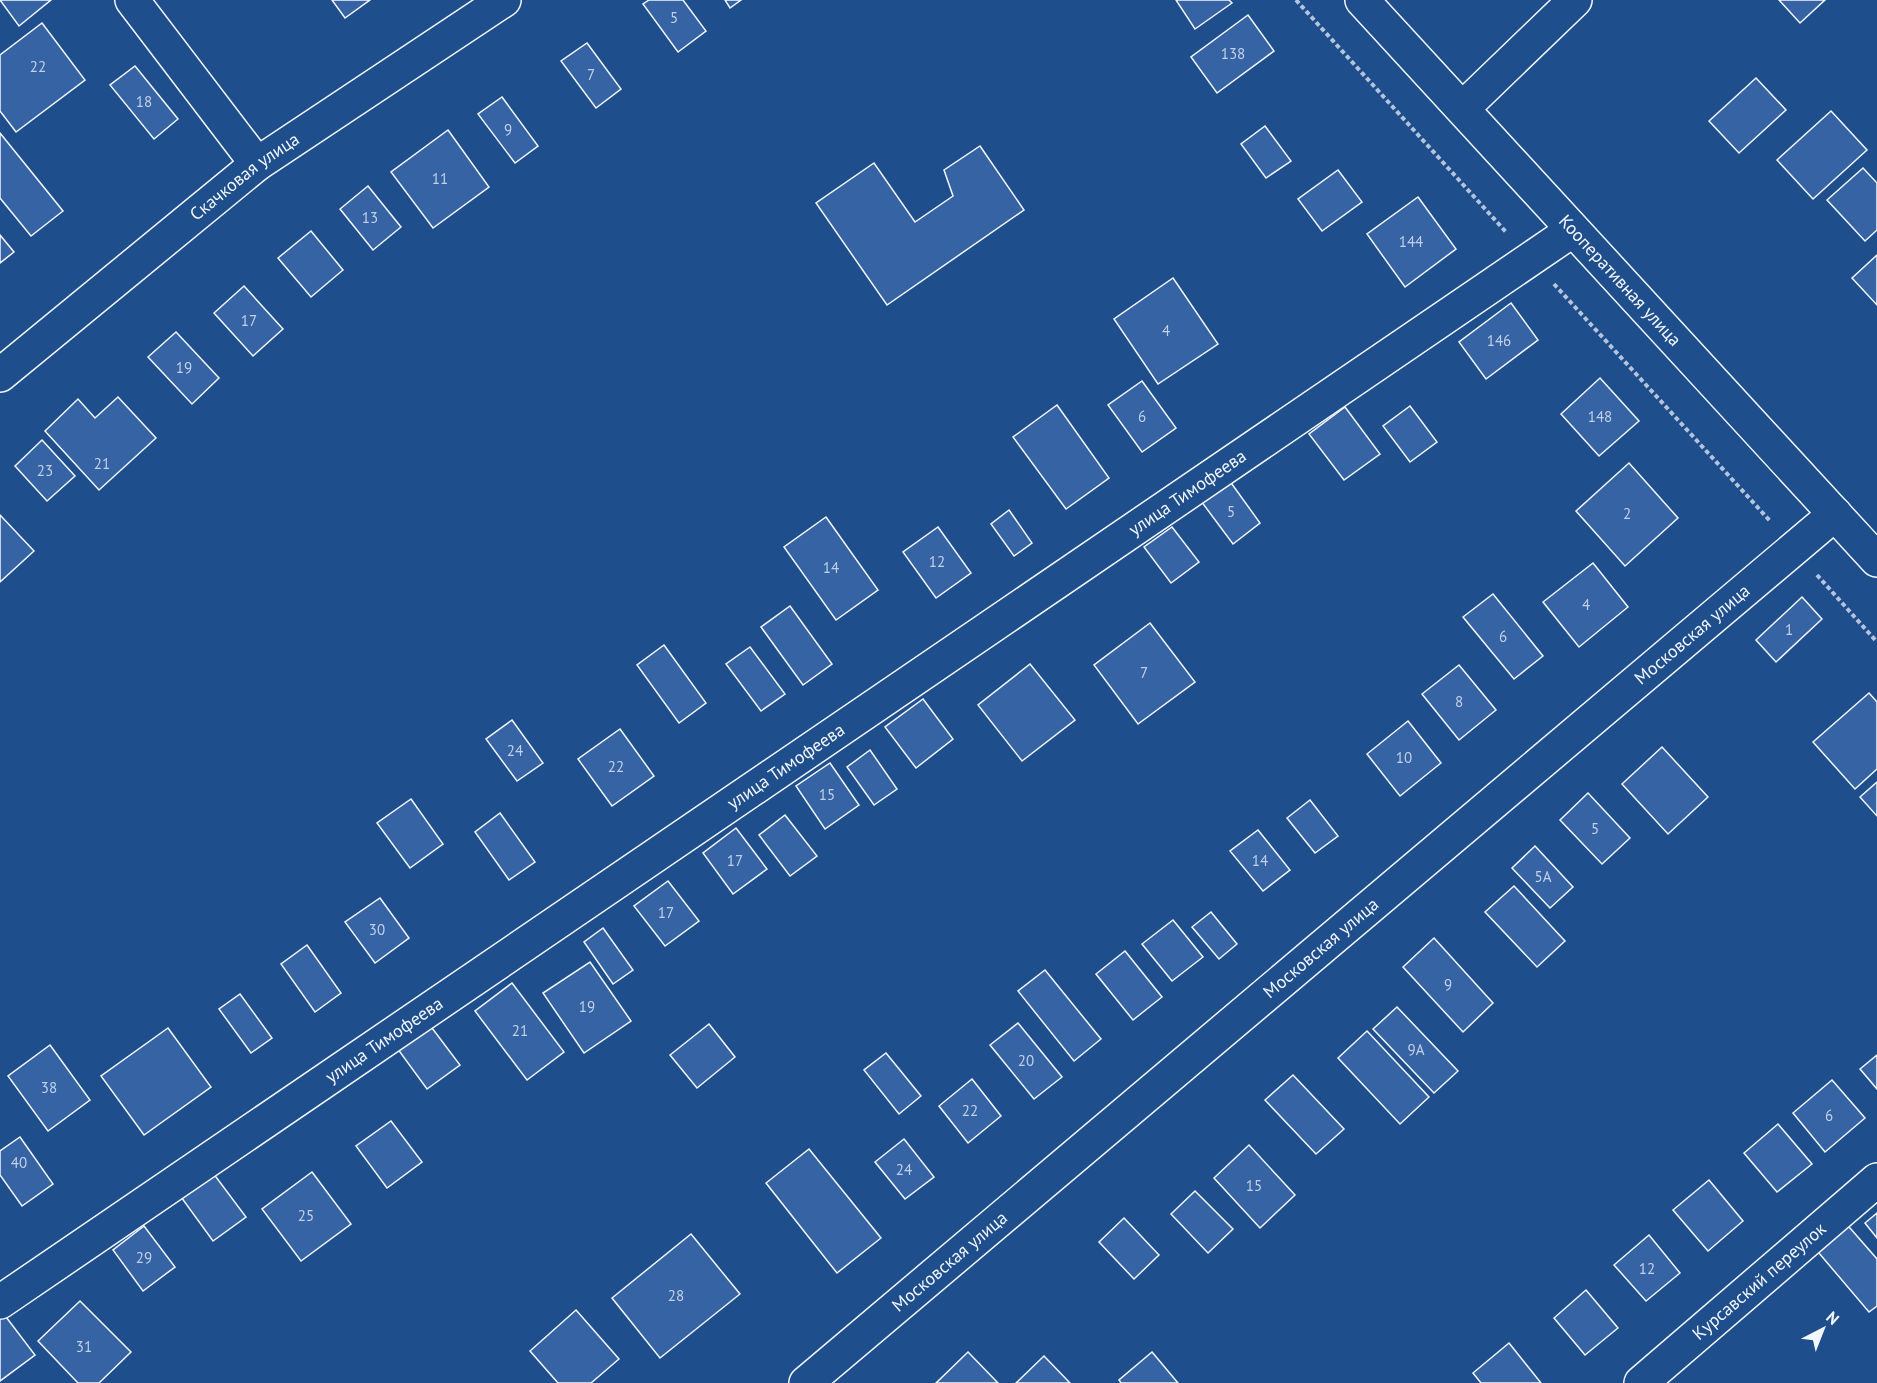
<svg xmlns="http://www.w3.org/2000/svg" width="1877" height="1383" viewBox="0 0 1877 1383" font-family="'PT Sans',sans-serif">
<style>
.building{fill:#3563a3;stroke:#f2f6ff;stroke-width:1.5}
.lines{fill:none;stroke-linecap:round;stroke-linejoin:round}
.minor-casing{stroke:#f2f6ff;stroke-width:36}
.path{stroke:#b3c4dc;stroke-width:4;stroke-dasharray:4.5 3;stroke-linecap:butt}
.minor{stroke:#1f4e8c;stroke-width:33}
.labels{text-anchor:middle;stroke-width:4.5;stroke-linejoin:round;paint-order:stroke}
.number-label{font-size:15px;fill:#c3d1e8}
.street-label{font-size:18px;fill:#f2f6ff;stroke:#1f4e8c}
</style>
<rect width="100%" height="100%" fill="#1f4e8c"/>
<g class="building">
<path d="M 0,0 L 51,0 L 19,26 Z"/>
<path d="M 332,0 L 370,0 L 345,18 Z"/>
<path d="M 649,0 L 683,0 L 706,31 L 678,52 L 643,4 Z"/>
<path d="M 725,0 L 741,0 L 730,8 Z"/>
<path d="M 1176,0 L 1229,0 L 1232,3 L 1195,29 Z"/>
<path d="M 1779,0 L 1825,0 L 1800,23 Z"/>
<path d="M 1248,15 L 1274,51 L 1217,93 L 1191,57 Z"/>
<path d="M 42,23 L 85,80 L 16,132 L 0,111 L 0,55 Z"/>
<path d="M 587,43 L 621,89 L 596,108 L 561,61 Z"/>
<path d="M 135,66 L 178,119 L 154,139 L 110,85 Z"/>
<path d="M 1756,78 L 1786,110 L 1739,153 L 1709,121 Z"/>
<path d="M 502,97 L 538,146 L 515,163 L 478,114 Z"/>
<path d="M 1831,111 L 1867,150 L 1813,199 L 1777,160 Z"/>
<path d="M 1265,126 L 1291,161 L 1266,178 L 1241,144 Z"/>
<path d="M 448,130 L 489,187 L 433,228 L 391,172 Z"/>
<path d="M 0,133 L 63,211 L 31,236 L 0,198 Z"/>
<path d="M 980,146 L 1024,210 L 887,305 L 816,203 L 874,163 L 915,222 L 953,196 L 944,170 Z"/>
<path d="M 1863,168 L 1877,183 L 1877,230 L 1865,241 L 1827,200 Z"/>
<path d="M 1338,170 L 1362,202 L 1322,231 L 1298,199 Z"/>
<path d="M 368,186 L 401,227 L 373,250 L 340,209 Z"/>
<path d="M 1418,197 L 1456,249 L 1405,287 L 1367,234 Z"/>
<path d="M 311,231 L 343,270 L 311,297 L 278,258 Z"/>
<path d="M 0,235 L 14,252 L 0,263 Z"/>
<path d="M 1877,255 L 1877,305 L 1852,278 Z"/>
<path d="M 1173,278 L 1218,344 L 1158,384 L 1114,319 Z"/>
<path d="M 244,286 L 283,329 L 253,356 L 214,313 Z"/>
<path d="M 1511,303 L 1538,340 L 1486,379 L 1459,342 Z"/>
<path d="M 176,332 L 219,378 L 192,404 L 148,357 Z"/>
<path d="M 1600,378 L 1639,421 L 1599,456 L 1561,414 Z"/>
<path d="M 1142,381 L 1176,428 L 1142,452 L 1108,405 Z"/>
<path d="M 118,397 L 156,438 L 99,490 L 45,431 L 78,399 L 95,418 Z"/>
<path d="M 1057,405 L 1109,478 L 1066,509 L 1013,437 Z"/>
<path d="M 1410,406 L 1437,442 L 1410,462 L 1383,426 Z"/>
<path d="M 1345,407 L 1380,454 L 1344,480 L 1309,434 Z"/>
<path d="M 42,440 L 75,476 L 47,501 L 15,466 Z"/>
<path d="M 1629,463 L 1678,518 L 1625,566 L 1576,511 Z"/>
<path d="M 1229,480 L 1260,523 L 1233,544 L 1201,501 Z"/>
<path d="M 1009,510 L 1032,543 L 1014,556 L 991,524 Z"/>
<path d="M 0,515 L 34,551 L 0,582 Z"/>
<path d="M 826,517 L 878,590 L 836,620 L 784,547 Z"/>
<path d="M 938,527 L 971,573 L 936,598 L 903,552 Z"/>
<path d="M 1172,527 L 1199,562 L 1171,583 L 1144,547 Z"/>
<path d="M 1593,563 L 1628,607 L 1579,647 L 1543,602 Z"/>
<path d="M 1493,594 L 1543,656 L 1514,679 L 1463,617 Z"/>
<path d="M 1802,597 L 1822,619 L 1776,662 L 1756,640 Z"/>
<path d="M 790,606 L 832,664 L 803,685 L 761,627 Z"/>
<path d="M 1150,623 L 1195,682 L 1138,724 L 1094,665 Z"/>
<path d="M 664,645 L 706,703 L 679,723 L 637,665 Z"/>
<path d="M 750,647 L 785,694 L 761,711 L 726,664 Z"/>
<path d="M 1030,664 L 1075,720 L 1022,761 L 978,705 Z"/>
<path d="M 1459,665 L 1496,710 L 1459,740 L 1422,694 Z"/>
<path d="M 1869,693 L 1877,702 L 1877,769 L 1855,789 L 1813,742 Z"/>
<path d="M 923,699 L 953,739 L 916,768 L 885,727 Z"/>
<path d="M 512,720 L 543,763 L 517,781 L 486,739 Z"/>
<path d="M 1408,721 L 1441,763 L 1400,796 L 1367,754 Z"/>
<path d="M 620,729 L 654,776 L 612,806 L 578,759 Z"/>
<path d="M 1662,747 L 1708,797 L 1668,834 L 1622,784 Z"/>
<path d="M 870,750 L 897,789 L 874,805 L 847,767 Z"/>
<path d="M 830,763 L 859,805 L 825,829 L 796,786 Z"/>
<path d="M 1877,782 L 1877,816 L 1860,797 Z"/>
<path d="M 1588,793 L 1630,838 L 1602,864 L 1560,820 Z"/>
<path d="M 411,799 L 443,844 L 410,868 L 377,823 Z"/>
<path d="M 1310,800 L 1338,836 L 1315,853 L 1287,818 Z"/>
<path d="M 500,813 L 535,862 L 509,880 L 475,832 Z"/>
<path d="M 785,815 L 817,856 L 790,876 L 759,835 Z"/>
<path d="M 736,828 L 767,869 L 733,894 L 703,853 Z"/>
<path d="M 1258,830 L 1290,870 L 1263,891 L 1230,851 Z"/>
<path d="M 1535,846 L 1573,887 L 1550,908 L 1512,868 Z"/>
<path d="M 668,881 L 699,921 L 665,946 L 634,906 Z"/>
<path d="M 1514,886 L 1565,941 L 1537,967 L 1485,912 Z"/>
<path d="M 380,898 L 409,938 L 375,963 L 345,922 Z"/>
<path d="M 1211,912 L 1237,944 L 1219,959 L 1192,927 Z"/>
<path d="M 1173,920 L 1203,957 L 1172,981 L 1142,944 Z"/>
<path d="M 603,928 L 633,970 L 613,984 L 584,942 Z"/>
<path d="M 1434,938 L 1493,1003 L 1463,1032 L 1403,967 Z"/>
<path d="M 307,945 L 341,993 L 315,1012 L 281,964 Z"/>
<path d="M 1125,951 L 1162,997 L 1133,1020 L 1096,974 Z"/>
<path d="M 590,962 L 631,1021 L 584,1053 L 543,993 Z"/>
<path d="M 1045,970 L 1101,1039 L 1074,1061 L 1018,991 Z"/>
<path d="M 512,983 L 564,1052 L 527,1080 L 475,1011 Z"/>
<path d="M 240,994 L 272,1038 L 251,1053 L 219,1009 Z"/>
<path d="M 1397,1007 L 1458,1071 L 1434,1093 L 1373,1029 Z"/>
<path d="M 1018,1023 L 1062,1077 L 1034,1099 L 990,1045 Z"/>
<path d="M 429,1024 L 460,1065 L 427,1089 L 397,1048 Z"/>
<path d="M 709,1024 L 735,1057 L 697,1088 L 670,1055 Z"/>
<path d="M 168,1028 L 211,1087 L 144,1135 L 101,1076 Z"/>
<path d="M 1367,1031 L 1429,1097 L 1400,1124 L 1338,1058 Z"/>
<path d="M 50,1045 L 90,1100 L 48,1131 L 8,1076 Z"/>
<path d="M 886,1053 L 921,1096 L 899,1114 L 864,1070 Z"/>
<path d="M 1877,1055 L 1877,1089 L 1860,1069 Z"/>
<path d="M 1293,1075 L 1344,1129 L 1316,1154 L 1265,1100 Z"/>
<path d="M 972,1079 L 1001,1116 L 968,1143 L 939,1106 Z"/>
<path d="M 1832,1080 L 1865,1118 L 1825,1152 L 1793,1113 Z"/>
<path d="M 391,1121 L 422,1162 L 387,1188 L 356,1146 Z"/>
<path d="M 1778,1124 L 1812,1164 L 1777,1192 L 1744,1153 Z"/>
<path d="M 20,1137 L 53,1184 L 22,1206 L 0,1175 L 0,1151 Z"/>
<path d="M 904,1139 L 934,1177 L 905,1199 L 875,1162 Z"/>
<path d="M 1249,1145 L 1295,1195 L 1260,1228 L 1214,1178 Z"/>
<path d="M 809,1149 L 881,1238 L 837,1273 L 766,1183 Z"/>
<path d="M 312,1172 L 351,1224 L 301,1261 L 262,1209 Z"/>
<path d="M 213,1173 L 246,1217 L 213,1241 L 181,1197 Z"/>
<path d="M 1709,1180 L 1743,1221 L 1708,1251 L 1673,1210 Z"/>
<path d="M 1195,1191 L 1233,1229 L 1208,1253 L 1171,1214 Z"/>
<path d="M 1877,1213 L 1877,1238 L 1865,1223 Z"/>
<path d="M 1124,1218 L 1159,1255 L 1134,1279 L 1099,1242 Z"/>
<path d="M 1843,1220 L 1877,1259 L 1877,1306 L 1869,1312 L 1813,1246 Z"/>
<path d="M 144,1226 L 175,1267 L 143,1291 L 113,1250 Z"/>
<path d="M 691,1234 L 740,1294 L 660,1358 L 612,1298 Z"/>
<path d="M 1649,1235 L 1680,1273 L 1646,1301 L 1614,1265 Z"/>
<path d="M 1586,1290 L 1618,1328 L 1585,1355 L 1554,1318 Z"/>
<path d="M 80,1301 L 131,1352 L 99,1383 L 78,1383 L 38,1341 Z"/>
<path d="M 576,1310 L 619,1359 L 591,1383 L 558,1383 L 530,1351 Z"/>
<path d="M 3,1313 L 35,1355 L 0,1381 L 0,1316 Z"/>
<path d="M 1509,1343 L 1541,1383 L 1481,1383 L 1473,1373 Z"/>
<path d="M 968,1352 L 998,1383 L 936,1383 Z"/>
<path d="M 1152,1352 L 1178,1383 L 1121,1383 L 1119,1380 Z"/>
<path d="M 1044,1356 L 1070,1383 L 1016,1383 Z"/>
</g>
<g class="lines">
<defs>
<g id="minor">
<path d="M 132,0 L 257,164"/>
<path id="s1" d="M 1362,0 L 1877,560"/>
<path d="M 1463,108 L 1575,0"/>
<path id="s2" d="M 0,375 L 257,164 L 504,0"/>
<path id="s3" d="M 0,1302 L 1573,230"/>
<path id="s4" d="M 806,1383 L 1835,514"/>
<path id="s5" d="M 1641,1383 L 1877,1180"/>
</g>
</defs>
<use href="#minor" class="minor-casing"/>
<g class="path">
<path d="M 1296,0 L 1506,232"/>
<path d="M 1554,284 L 1771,522"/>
<path d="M 1817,575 L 1877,642"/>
</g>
<use href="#minor" class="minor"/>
</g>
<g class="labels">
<g class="number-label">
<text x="674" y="23">5</text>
<text x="1233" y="59">138</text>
<text x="38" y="72">22</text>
<text x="591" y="80">7</text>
<text x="144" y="107">18</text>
<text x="508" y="135">9</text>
<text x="440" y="184">11</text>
<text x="370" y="223">13</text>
<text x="1411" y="247">144</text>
<text x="249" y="326">17</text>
<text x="1166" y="336">4</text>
<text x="1499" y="346">146</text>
<text x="184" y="373">19</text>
<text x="1142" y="422">6</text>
<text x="1600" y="422">148</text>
<text x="102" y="469">21</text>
<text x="45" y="476">23</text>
<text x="1231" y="517">5</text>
<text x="1627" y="519">2</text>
<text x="937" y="567">12</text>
<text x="831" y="573">14</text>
<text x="1586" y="610">4</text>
<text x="1789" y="635">1</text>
<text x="1503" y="642">6</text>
<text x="1144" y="678">7</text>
<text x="1459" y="707">8</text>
<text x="515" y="756">24</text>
<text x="1404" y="763">10</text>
<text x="616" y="772">22</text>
<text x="827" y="800">15</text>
<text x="1595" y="834">5</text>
<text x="735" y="866">17</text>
<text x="1260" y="866">14</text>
<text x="1543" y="882">5А</text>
<text x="666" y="918">17</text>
<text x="377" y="935">30</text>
<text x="1448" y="990">9</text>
<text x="587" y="1012">19</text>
<text x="520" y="1036">21</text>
<text x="1416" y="1055">9А</text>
<text x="1026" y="1066">20</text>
<text x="49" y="1093">38</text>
<text x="970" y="1116">22</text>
<text x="1829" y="1121">6</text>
<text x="19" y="1168">40</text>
<text x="904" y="1175">24</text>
<text x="1254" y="1191">15</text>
<text x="306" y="1221">25</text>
<text x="144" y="1263">29</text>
<text x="1647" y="1274">12</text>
<text x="676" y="1301">28</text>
<text x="84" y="1352">31</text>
</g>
<g class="street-label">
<text dy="6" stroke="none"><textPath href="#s2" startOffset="315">Скачковая улица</textPath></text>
<text dy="6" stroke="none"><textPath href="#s1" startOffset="381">Кооперативная улица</textPath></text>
<text dy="6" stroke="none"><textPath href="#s3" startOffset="1437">улица Тимофеева</textPath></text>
<text dy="6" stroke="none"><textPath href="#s4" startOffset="1160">Московская улица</textPath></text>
<text dy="6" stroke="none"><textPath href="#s3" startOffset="951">улица Тимофеева</textPath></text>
<text dy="6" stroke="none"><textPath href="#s4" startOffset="674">Московская улица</textPath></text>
<text dy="6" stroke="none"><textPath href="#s3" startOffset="465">улица Тимофеева</textPath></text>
<text dy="6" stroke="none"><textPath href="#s4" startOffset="188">Московская улица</textPath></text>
<text dy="6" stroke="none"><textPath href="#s5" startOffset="156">Курсавский переулок</textPath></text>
</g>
</g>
<g transform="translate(1823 1329) rotate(42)" stroke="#1f4e8c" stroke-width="4.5" paint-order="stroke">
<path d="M0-4.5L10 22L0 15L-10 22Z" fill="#f2f6ff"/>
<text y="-9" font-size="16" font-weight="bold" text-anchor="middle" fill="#f2f6ff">N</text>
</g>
</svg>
